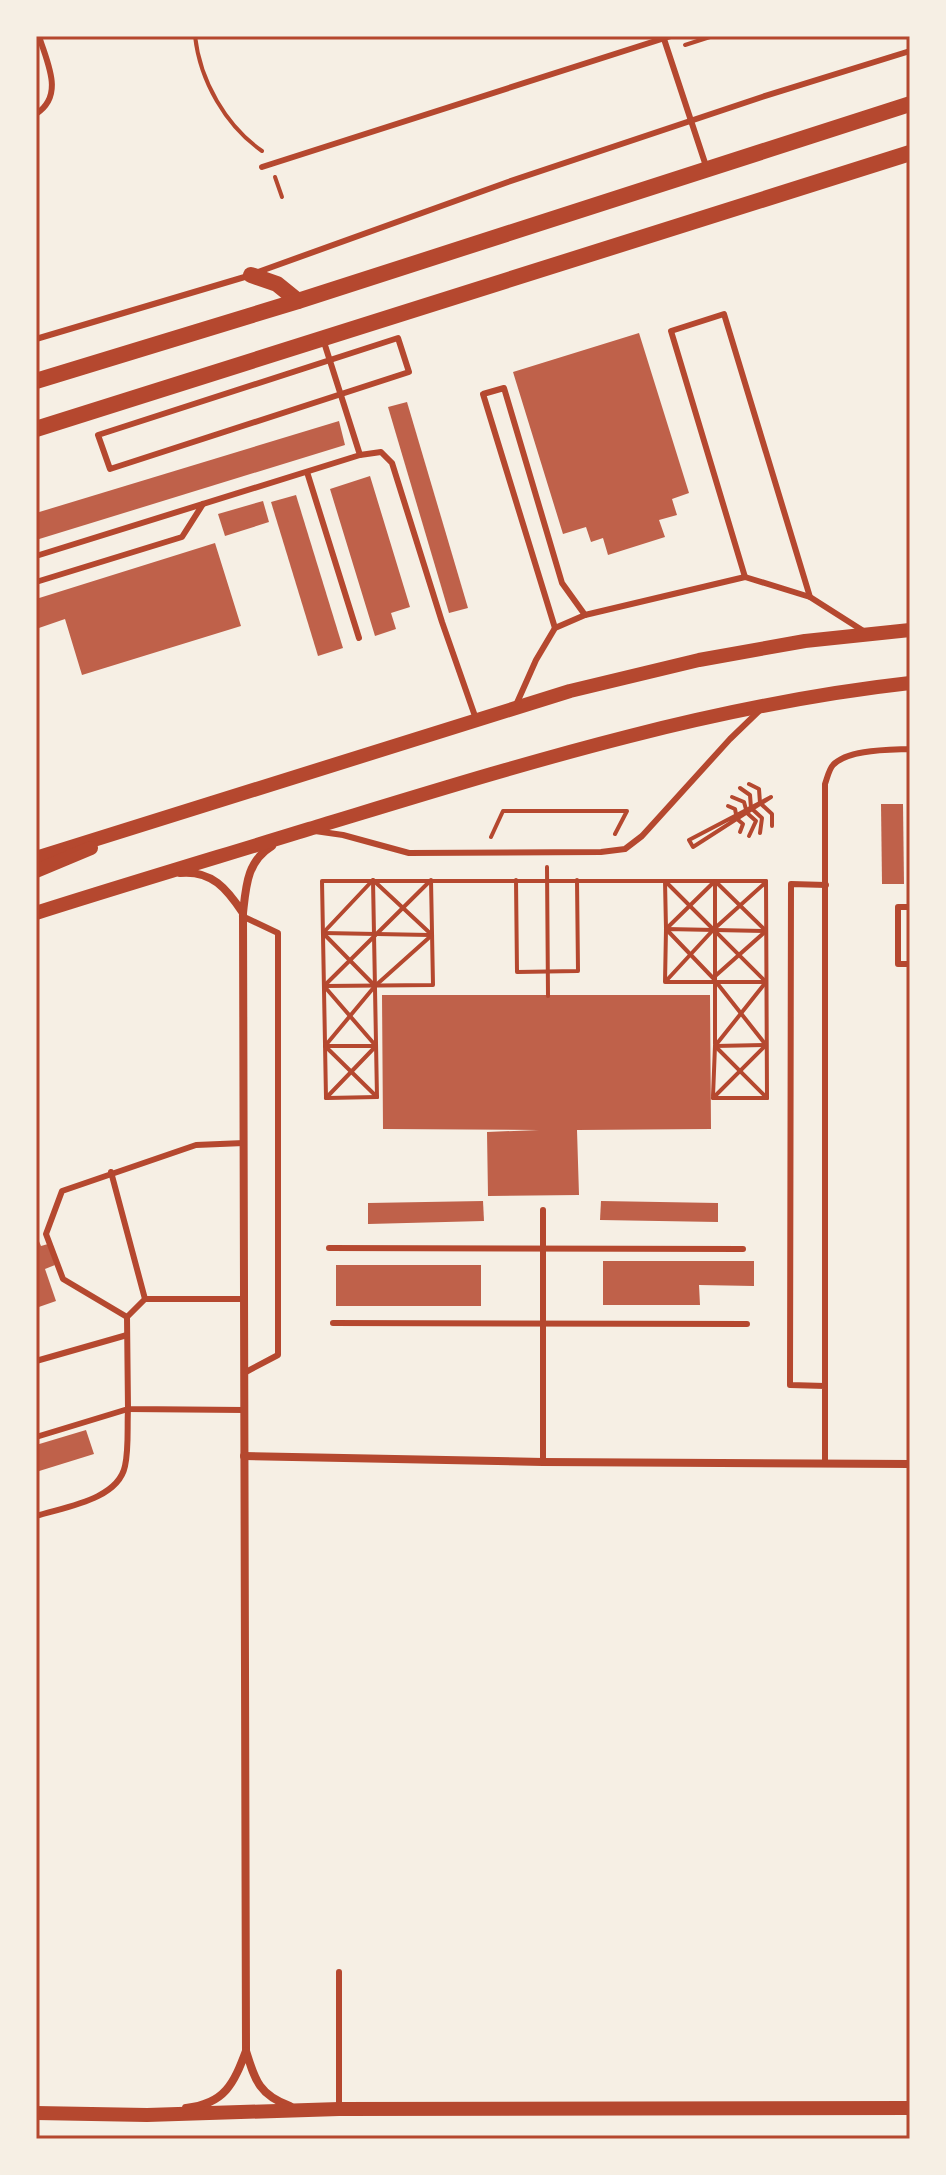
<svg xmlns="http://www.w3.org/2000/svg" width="946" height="2175" viewBox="0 0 946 2175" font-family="Arial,sans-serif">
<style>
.building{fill:#bf614a}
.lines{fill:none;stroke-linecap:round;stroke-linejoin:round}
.path{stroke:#b5482f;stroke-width:4}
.service{stroke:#b5482f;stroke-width:6}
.minor{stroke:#b5482f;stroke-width:8}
.tertiary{stroke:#b5482f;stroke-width:14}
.secondary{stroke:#b5482f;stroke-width:16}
.neatline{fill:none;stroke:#b5482f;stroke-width:3}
</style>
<rect width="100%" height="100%" fill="#f6efe4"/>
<g class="building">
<path d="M 639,333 L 689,493 L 672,499 L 677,515 L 659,520 L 665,537 L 608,555 L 603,538 L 591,542 L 586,527 L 563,534 L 513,372 Z"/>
<path d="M 407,402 L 468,608 L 449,613 L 388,407 Z"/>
<path d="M 339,421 L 345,445 L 36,540 L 36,513 Z"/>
<path d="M 370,476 L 410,607 L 391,613 L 396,629 L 375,636 L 330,489 Z"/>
<path d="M 296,495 L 343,648 L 318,656 L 271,502 Z"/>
<path d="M 263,501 L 269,522 L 225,536 L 218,514 Z"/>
<path d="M 215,543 L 241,626 L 82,675 L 65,619 L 36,629 L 36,599 Z"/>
<path d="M 881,804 L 903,804 L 904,884 L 882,884 Z"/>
<path d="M 382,995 L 710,995 L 711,1129 L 577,1130 L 579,1195 L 488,1196 L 487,1132 L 539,1130 L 383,1129 Z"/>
<path d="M 483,1201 L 484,1221 L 368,1224 L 368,1203 Z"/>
<path d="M 601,1201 L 718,1203 L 718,1222 L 600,1220 Z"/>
<path d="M 36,1234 L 41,1246 L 48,1244 L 55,1265 L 45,1269 L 56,1301 L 36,1308 Z"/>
<path d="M 603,1261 L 754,1261 L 754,1286 L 699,1285 L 700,1305 L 603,1305 Z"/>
<rect x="336" y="1265" width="145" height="41"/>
<path d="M 86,1430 L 94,1454 L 36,1472 L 36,1445 Z"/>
</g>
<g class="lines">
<g class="path">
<path d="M 195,36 C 200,81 226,126 262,151"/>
<path d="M 685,45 L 713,36"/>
<path d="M 275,177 L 282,197"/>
<path d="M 749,784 L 759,789 L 760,803 L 772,814 L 772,826"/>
<path d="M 740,788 L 750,795 L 751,808 L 762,818 L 760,833"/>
<path d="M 732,797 L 744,802 L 747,813 L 756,821 L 749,836"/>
<path d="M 771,797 L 693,847 L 689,840 Z"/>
<path d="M 728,806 L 735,809 L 737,819 L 743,824 L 740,832"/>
<path d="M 491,837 L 503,811 L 627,811 L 615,834"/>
<path d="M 547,867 L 548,996"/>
<path d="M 373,880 L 377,1097"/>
<path d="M 516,880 L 517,972 L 578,971 L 577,880"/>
<path d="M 665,881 L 766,982 L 715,1046 L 767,1098"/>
<path d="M 665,881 L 666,929"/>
<path d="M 766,881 L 767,1098"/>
<path d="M 765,931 L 666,929 L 665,982 L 766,982"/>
<path d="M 323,933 L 430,935"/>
<path d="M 666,981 L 714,929 L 765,883"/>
<path d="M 325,986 L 433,985 L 431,880"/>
<path d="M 375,986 L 323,933 L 373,880 L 432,935"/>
<path d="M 715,1044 L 715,881"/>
<path d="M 325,1046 L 375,1046"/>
<path d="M 713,1096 L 715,1046 L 765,1045"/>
<path d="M 377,1097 L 325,1046 L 375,986 L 432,935"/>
<path d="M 326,1098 L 322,881 L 766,881"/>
<path d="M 326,1098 L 376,1046 L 324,986 L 430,881"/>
<path d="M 327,1098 L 377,1097"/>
<path d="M 713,1098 L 766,1045 L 713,978 L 666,929 L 715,881 L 766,931 L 713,978"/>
<path d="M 713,1098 L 767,1098"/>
</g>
<g class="service">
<path d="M 663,36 L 707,169"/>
<path d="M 36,114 C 65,95 47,63 39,36"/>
<path d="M 262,167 L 671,36"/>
<path d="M 258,272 L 508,182 L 762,97 L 910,51"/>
<path d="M 398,338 L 409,372 L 110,469 L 98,435 Z"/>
<path d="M 36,339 L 248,276"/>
<path d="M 360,455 L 381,452 L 392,463 L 442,622 L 476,719"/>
<path d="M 307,472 L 359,638"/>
<path d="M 36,556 L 360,455 L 323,339"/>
<path d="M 745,577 L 671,331 L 724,314 L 810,597 L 865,632"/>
<path d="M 36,582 L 182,537 L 203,504"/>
<path d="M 555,628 L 483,394 L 504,388 L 562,583 L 585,615 L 745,577 L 810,597"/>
<path d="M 516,705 L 536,660 L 555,628 L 585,615"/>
<path d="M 315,831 L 343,835 L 409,853 L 601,852 L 625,849 L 642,836 L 730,739 L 759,711"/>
<path d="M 910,907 L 898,907 L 898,964 L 910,964"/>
<path d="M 242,916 L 278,933 L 278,1355 L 244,1373"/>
<path d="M 111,1172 L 145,1299 L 127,1317 L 128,1409 L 244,1410"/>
<path d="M 329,1248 L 743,1249"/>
<path d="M 145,1299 L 244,1299"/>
<path d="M 127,1317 L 63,1279 L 46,1234 L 62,1191 L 196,1145 L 244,1143"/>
<path d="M 333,1323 L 747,1324"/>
<path d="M 36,1361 L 127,1335"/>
<path d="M 825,1386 L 825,784 C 827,779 829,769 833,765 C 848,749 890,750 910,749"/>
<path d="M 36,1437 L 128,1409 C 127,1427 129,1448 125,1466 C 118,1500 64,1507 36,1516"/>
<path d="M 543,1462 L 543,1210"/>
<path d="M 825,1463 L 825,1386 L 790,1385 L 791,884 L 826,885"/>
<path d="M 339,2109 L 339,1972"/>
</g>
<g class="minor">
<path d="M 180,873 C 212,870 227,889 243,913 C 246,886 247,861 272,846"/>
<path d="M 243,913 L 246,2051"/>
<path d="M 244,1456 L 543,1462 L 910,1464"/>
<path d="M 186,2108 C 225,2104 234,2083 246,2051 C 255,2080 259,2095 290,2106"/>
</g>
<g class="tertiary">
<path d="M 36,858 L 570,691 L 699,660 L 805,641 L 910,630"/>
<path d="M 36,871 L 91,848"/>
<path d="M 36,913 C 127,884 218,857 309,829 C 507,769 703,706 910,683"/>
<path d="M 36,2113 L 147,2115 L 339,2109 L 910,2108"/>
</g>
<g class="secondary">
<path d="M 251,275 L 277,284 L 298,301"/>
<path d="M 36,381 L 298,301 L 910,104"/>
<path d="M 36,429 L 910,153"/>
</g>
</g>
<rect width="946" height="2175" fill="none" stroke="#f6efe4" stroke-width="76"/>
<rect x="38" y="38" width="870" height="2099" class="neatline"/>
</svg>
